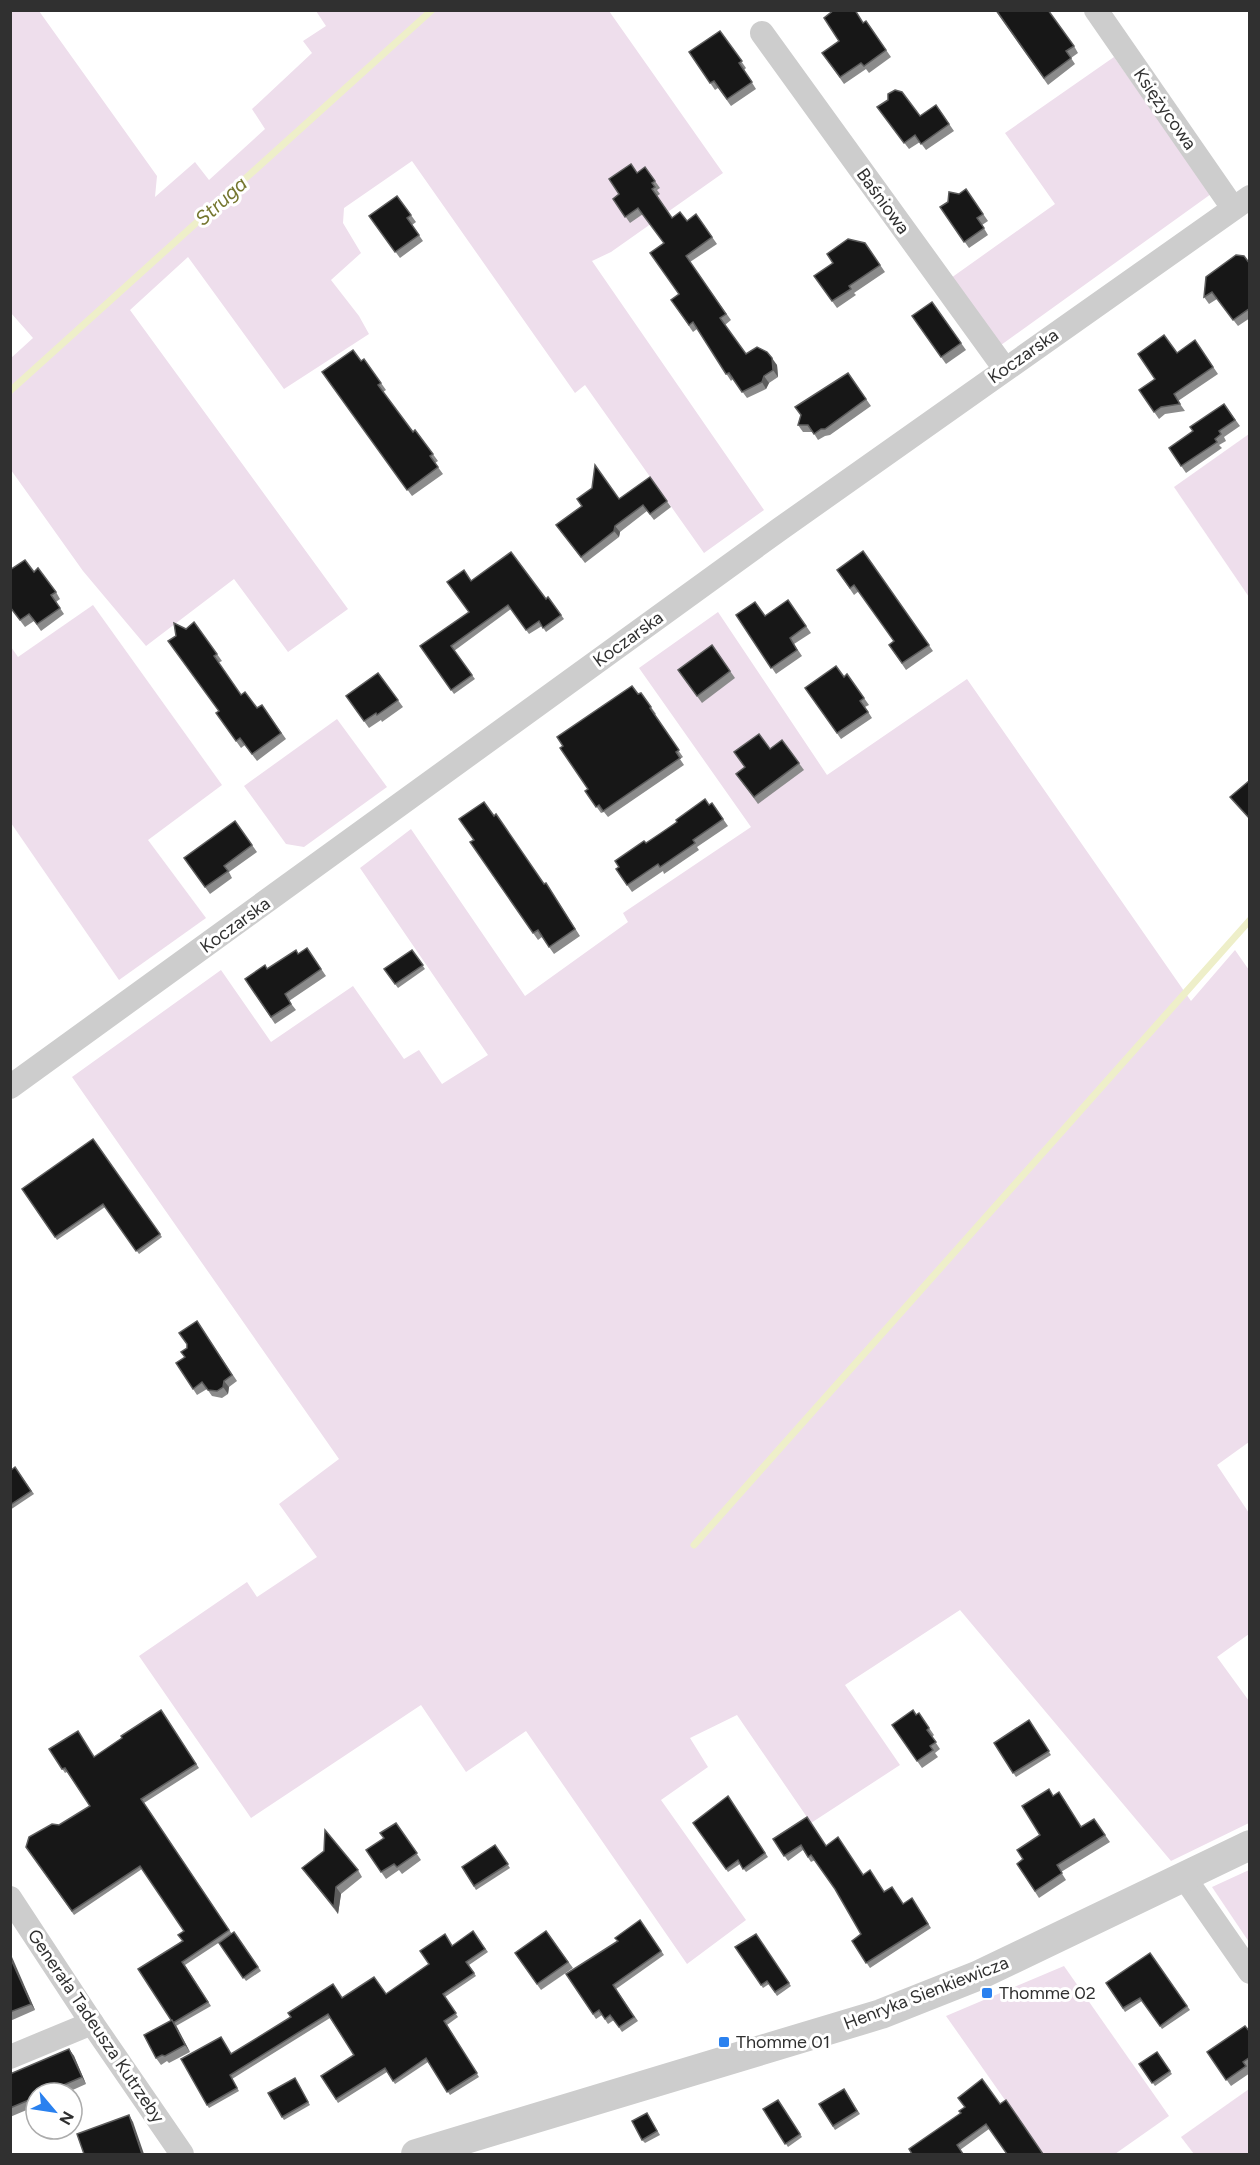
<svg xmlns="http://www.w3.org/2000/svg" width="1260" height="2165" viewBox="0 0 1260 2165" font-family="Figtree,sans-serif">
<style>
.green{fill:#eedeec}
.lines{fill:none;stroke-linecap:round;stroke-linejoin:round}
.stream{stroke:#eeefc9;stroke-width:7}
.minor{stroke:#cdcdcd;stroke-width:24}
.tertiary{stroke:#cdcdcd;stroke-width:30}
.wall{fill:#8b8b8b}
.shaded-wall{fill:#5d5d5d}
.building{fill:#171717;stroke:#5d5d5d;stroke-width:1.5}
.poi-dot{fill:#2a81ef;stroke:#fff;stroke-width:2}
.labels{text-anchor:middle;stroke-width:6;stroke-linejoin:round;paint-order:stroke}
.street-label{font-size:18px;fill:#303030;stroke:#fff}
.poi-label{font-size:18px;fill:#303030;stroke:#fff;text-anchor:start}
.water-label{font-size:20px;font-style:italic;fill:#75762f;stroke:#fff}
</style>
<rect width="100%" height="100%" fill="#fff"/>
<g class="green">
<path d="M 11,11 L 39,11 L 157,176 L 155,197 L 195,162 L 209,180 L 265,129 L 252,109 L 312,53 L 303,41 L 326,26 L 316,11 L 609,11 L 723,173 L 611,252 L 592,261 L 764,510 L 704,553 L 585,385 L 575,393 L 412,161 L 344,208 L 343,223 L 361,253 L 331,280 L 359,316 L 369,334 L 284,389 L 188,257 L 130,310 L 348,609 L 288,652 L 234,579 L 146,646 L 83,571 L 11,470 L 11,358 L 33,338 L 11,313 Z"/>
<path d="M 1114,57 L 1211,194 L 1001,345 L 951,278 L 1055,204 L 1005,133 Z"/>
<path d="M 1249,434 L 1249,597 L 1174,487 Z"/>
<path d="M 93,605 L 222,785 L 148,840 L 206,918 L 119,980 L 11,823 L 11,647 L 18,657 Z"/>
<path d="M 718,612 L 827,775 L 967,679 L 1191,1001 L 1235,950 L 1249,970 L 1249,1442 L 1217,1465 L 1249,1513 L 1249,1634 L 1217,1657 L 1249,1701 L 1249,1823 L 1171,1861 L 960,1610 L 845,1685 L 900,1765 L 811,1823 L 737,1715 L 690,1738 L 708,1767 L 661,1800 L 746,1920 L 687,1964 L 526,1731 L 466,1772 L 421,1705 L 251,1818 L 139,1656 L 247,1582 L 257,1597 L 317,1557 L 279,1504 L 339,1459 L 72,1077 L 221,970 L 271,1042 L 353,986 L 404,1059 L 419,1050 L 442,1084 L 488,1055 L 360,868 L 411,829 L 525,996 L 628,922 L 623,913 L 751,827 L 639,668 Z"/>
<path d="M 337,719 L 387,787 L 304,847 L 286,844 L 244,786 Z"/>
<path d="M 1249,1870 L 1249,1942 L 1212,1887 Z"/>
<path d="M 1064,1966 L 1169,2116 L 1115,2154 L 1043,2154 L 946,2016 Z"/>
<path d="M 1249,2089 L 1249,2154 L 1194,2154 L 1181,2137 Z"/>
</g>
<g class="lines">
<g class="stream">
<path d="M 10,391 L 432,10"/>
<path d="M 694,1545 L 1250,920"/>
</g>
<g class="minor">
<path d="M 1096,10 L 1233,208"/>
<path d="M 762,33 L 1005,369"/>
<path d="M 10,1087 L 780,529 L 1250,197"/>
<path d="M 1184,1877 L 1250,1972"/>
<path d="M 10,1898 L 92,2023 L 182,2154"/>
<path d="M 10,2057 L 92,2023"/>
</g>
<path class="tertiary" d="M 416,2154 L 881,2014 L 977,1976 L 1250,1845"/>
</g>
<g class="wall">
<path d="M 995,10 L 1074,46 L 1078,53 L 1071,58 L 1075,64 L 1048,85 Z"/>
<path d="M 866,21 L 891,57 L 869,73 L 866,69 L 844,84 L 822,53 Z"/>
<path d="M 720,31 L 746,68 L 744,70 L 756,89 L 731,106 L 718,88 L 715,90 L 689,52 Z"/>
<path d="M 888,100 L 920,116 L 936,105 L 954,131 L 926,150 L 920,142 L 909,149 L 877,107 Z"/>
<path d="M 645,167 L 660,188 L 657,190 L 660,194 L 657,196 L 672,218 L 687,221 L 696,214 L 717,244 L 690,262 L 731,320 L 725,325 L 746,354 L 777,365 L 778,377 L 769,383 L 766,389 L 747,398 L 733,379 L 731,381 L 697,329 L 693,332 L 671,300 L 679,294 L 664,243 L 643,214 L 630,223 L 613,199 L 619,194 L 637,173 Z"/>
<path d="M 966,189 L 988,221 L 982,225 L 988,235 L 969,248 L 940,207 Z"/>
<path d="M 397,196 L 416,222 L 412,225 L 423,241 L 400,258 L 369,216 Z"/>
<path d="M 865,243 L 885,272 L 854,293 L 856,295 L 837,308 L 814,276 Z"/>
<path d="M 1250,264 L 1250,318 L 1238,326 L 1217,299 L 1209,304 L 1204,297 Z"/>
<path d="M 932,302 L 966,350 L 946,364 L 912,316 Z"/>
<path d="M 1195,340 L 1218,374 L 1178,401 L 1185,411 L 1165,414 L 1159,419 L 1139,390 L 1155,379 L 1177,353 Z"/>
<path d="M 364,359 L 386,390 L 383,392 L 413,432 L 415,430 L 438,461 L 435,463 L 443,474 L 412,496 L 322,372 L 361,361 Z"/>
<path d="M 848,373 L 871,406 L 830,435 L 825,436 L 818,440 L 813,432 L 803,432 L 798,425 Z"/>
<path d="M 1224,404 L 1240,426 L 1224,437 L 1226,441 L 1219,445 L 1222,448 L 1186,473 L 1169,448 L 1193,431 Z"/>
<path d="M 650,477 L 671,507 L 654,520 L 647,511 L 620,532 L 619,537 L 585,563 L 556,525 L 619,499 Z"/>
<path d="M 863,551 L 933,651 L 906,670 L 889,645 L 894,641 L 859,591 L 854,595 L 837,570 Z"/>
<path d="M 34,572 L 56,592 L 60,599 L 56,602 L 64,614 L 41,631 L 34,621 L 25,627 L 10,607 Z"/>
<path d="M 471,581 L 546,599 L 548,597 L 564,619 L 546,632 L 542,626 L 529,634 L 511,609 L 454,651 L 475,679 L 454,694 L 420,646 L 469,612 Z"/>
<path d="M 788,600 L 811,633 L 794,644 L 802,656 L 776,674 L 736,615 L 765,616 Z"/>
<path d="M 194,622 L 222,661 L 218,663 L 241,695 L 257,708 L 262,705 L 286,739 L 257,761 L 245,745 L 241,748 L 216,713 L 219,711 L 186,629 Z"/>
<path d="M 712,645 L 735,678 L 702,703 L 678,670 Z"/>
<path d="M 378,673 L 403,707 L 382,722 L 381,720 L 369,728 L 346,696 Z"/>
<path d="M 847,674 L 869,705 L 865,707 L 872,718 L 841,739 L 805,688 L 844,677 Z"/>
<path d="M 641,693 L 656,714 L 654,715 L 683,757 L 680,759 L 684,765 L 608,817 L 604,812 L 601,813 L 585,791 L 588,789 L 638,694 Z"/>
<path d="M 782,740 L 804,770 L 758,804 L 736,774 Z"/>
<path d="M 712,803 L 728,826 L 697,847 L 699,850 L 664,874 L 663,871 L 632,892 L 616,869 L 646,843 Z"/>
<path d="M 252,845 L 257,852 L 229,872 L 232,878 L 210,894 L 184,858 Z"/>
<path d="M 491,873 L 544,884 L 550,889 L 580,936 L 554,954 L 542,937 L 538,940 Z"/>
<path d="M 307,948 L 326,976 L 289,1001 L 296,1010 L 275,1024 L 245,979 L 298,954 Z"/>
<path d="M 412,950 L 425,969 L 398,988 L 384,969 Z"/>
<path d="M 93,1139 L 162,1237 L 139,1254 L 105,1207 L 57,1240 L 22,1189 Z"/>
<path d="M 197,1321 L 237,1381 L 229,1387 L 228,1394 L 222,1398 L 212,1396 L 207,1389 L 197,1395 L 176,1363 L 185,1357 Z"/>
<path d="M 15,1467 L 34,1494 L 10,1510 L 10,1471 Z"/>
<path d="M 161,1710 L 199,1768 L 144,1803 L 232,1934 L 185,1965 L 211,2006 L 176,2026 L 190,2052 L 169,2063 L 167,2061 L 161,2065 L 156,2058 L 172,2021 L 184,1931 L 142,1869 L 74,1915 L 26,1847 L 90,1806 L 67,1772 L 65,1773 L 49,1749 L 95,1757 Z"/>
<path d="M 919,1713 L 934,1735 L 932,1737 L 940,1749 L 935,1753 L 938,1757 L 922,1768 L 892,1725 Z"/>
<path d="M 1029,1720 L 1051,1755 L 1016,1777 L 994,1743 Z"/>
<path d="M 1053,1795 L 1064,1799 L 1081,1827 L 1094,1819 L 1110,1842 L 1061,1872 L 1066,1880 L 1039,1898 L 1017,1864 L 1023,1859 L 1040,1835 Z"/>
<path d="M 728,1796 L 768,1857 L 746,1872 L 740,1864 L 728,1872 L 693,1823 Z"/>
<path d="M 396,1823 L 421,1860 L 402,1874 L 399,1870 L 386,1879 L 366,1850 L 384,1838 Z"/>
<path d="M 773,1839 L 826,1846 L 863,1874 L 884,1892 L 903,1904 L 912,1898 L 931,1928 L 870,1968 L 852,1941 L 861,1934 L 835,1889 L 815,1860 L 811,1862 L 803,1850 L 788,1861 Z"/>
<path d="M 495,1845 L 510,1868 L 476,1890 L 462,1867 Z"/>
<path d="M 302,1868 L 358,1870 L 362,1877 L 341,1894 L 338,1914 Z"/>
<path d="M 640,1920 L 664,1955 L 616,1989 L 638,2021 L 622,2032 L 614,2020 L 608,2024 L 602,2015 L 596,2019 L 566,1974 L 618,1941 Z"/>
<path d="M 473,1931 L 488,1952 L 469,1965 L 476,1976 L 445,1997 L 458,2017 L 447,2025 L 479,2077 L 450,2095 L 428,2062 L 395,2084 L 387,2072 L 338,2103 L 321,2076 L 354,2055 L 330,2018 L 232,2079 L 239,2091 L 209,2108 L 207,2105 L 232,2054 L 342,1998 L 386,1994 L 429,1964 L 452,1946 Z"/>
<path d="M 546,1931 L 573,1968 L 541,1990 L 515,1953 Z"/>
<path d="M 234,1932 L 261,1971 L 246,1981 L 219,1943 Z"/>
<path d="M 756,1934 L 791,1986 L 777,1996 L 769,1984 L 763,1988 L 735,1947 Z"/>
<path d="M 1150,1953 L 1190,2010 L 1162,2029 L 1142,2001 L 1125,2012 L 1106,1983 Z"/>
<path d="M 10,1955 L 35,2010 L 10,2021 Z"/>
<path d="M 1250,2032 L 1250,2067 L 1248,2069 L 1250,2071 L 1250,2073 L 1231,2086 L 1207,2052 Z"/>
<path d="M 69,2049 L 74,2056 L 86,2084 L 66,2093 L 36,2093 L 36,2106 L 10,2117 L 10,2074 Z"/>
<path d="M 1157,2052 L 1172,2074 L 1155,2086 L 1139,2064 Z"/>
<path d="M 295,2078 L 310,2105 L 284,2120 L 282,2117 Z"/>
<path d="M 982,2079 L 989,2129 L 960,2150 L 912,2154 L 961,2113 Z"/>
<path d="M 844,2089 L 860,2114 L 835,2130 L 819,2104 Z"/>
<path d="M 778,2100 L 802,2137 L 788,2147 L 763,2109 Z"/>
<path d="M 647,2113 L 660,2135 L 645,2143 L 642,2140 Z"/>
</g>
<g class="shaded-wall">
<path d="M 772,358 L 777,365 L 778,377 L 773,370 Z"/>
<path d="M 764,376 L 769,383 L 766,389 L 762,382 Z"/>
<path d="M 615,526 L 620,532 L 619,537 L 614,531 Z"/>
<path d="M 224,1381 L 229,1387 L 228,1394 L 223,1387 Z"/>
<path d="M 336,1887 L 341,1894 L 338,1914 L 334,1907 Z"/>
<path d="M 10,1955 L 12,1957 L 35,2010 L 31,2004 L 10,1957 Z"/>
<path d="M 172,2020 L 177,2027 L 190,2052 L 185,2045 Z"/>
<path d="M 69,2049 L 74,2056 L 86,2084 L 82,2077 Z"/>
<path d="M 129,2115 L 133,2122 L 144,2154 L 142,2154 Z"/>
</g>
<g class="building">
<path d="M 834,10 L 855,10 L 863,23 L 866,21 L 886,50 L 864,66 L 861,63 L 840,77 L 822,53 L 839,41 L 824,18 Z"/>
<path d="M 996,10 L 1048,10 L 1074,46 L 1066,51 L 1071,58 L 1044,78 Z"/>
<path d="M 720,31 L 742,61 L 739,63 L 752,82 L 727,99 L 714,81 L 710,83 L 689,52 Z"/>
<path d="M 895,90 L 902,92 L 920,116 L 936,105 L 949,124 L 921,144 L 915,135 L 904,143 L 877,107 L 888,100 L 888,94 Z"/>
<path d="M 631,164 L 637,173 L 645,167 L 655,181 L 652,183 L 655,187 L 652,189 L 672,218 L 680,212 L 687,221 L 696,214 L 712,237 L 686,256 L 726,314 L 720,318 L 746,354 L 757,347 L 767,352 L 772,358 L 773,370 L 764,376 L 762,382 L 742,392 L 729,373 L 726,374 L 693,322 L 689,325 L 671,300 L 679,294 L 650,253 L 664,243 L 638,208 L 625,217 L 613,199 L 619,194 L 609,179 Z"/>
<path d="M 966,189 L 983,214 L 977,218 L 984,228 L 964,242 L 940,207 L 948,202 L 949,192 L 959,194 Z"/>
<path d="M 397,196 L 411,215 L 407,218 L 419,235 L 395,252 L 369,216 Z"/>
<path d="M 848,239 L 865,243 L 880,265 L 849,286 L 851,289 L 832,301 L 814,276 L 833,263 L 827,254 Z"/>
<path d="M 1236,255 L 1244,256 L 1250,264 L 1250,308 L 1233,320 L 1212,292 L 1204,297 L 1206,277 Z"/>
<path d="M 932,302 L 961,343 L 941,357 L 912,316 Z"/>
<path d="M 1164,335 L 1177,353 L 1195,340 L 1213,367 L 1174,394 L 1180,404 L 1161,407 L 1154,412 L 1139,390 L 1155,379 L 1138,354 Z"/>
<path d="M 353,350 L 361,361 L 364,359 L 381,383 L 378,385 L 413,432 L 415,430 L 433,454 L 430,456 L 438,467 L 407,490 L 322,372 Z"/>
<path d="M 848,373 L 866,399 L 825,429 L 821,429 L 814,434 L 808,425 L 798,425 L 801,415 L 795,407 Z"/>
<path d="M 1224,404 L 1235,420 L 1219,431 L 1221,434 L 1215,439 L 1217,442 L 1181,466 L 1169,448 L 1193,431 L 1190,427 Z"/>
<path d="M 595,465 L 619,499 L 650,477 L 667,501 L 650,514 L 643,505 L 615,526 L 614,531 L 581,557 L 556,525 L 582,506 L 577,499 L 592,488 Z"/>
<path d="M 863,551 L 929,645 L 902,663 L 889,645 L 894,641 L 854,585 L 850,588 L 837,570 Z"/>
<path d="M 511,552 L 546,599 L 548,597 L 561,615 L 543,628 L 539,621 L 526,630 L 508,605 L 451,646 L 472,675 L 451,690 L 420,646 L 469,612 L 447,582 L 464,570 L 471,581 Z"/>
<path d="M 25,560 L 34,572 L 38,568 L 56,592 L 51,595 L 60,608 L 37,624 L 29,614 L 20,620 L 10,607 L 10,570 Z"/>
<path d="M 788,600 L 806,626 L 790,638 L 797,650 L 771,668 L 736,615 L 755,602 L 765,616 Z"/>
<path d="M 194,622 L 217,654 L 214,656 L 241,695 L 245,692 L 257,708 L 262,705 L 281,733 L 252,754 L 240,738 L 236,741 L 216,713 L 219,711 L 168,641 L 176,636 L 174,623 L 186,629 Z"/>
<path d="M 712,645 L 730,671 L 697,696 L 678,670 Z"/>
<path d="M 836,666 L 844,677 L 847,674 L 864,698 L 860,701 L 868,712 L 837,733 L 805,688 Z"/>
<path d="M 378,673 L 398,700 L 377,715 L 376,713 L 364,721 L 346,696 Z"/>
<path d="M 632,686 L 638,694 L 641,693 L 651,707 L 650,708 L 679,750 L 676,752 L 680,758 L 603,811 L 599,805 L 596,807 L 585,791 L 588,789 L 560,748 L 563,746 L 557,737 Z"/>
<path d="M 759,734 L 770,749 L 782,740 L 799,763 L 754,797 L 736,774 L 745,767 L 734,752 Z"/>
<path d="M 1250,780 L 1250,819 L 1230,797 Z"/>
<path d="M 705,799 L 709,805 L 712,803 L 723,819 L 693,840 L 695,843 L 660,867 L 658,864 L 627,885 L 616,869 L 619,867 L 615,861 L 644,841 L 646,843 L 661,833 L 677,822 L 676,820 Z"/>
<path d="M 484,802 L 494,816 L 496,814 L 544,884 L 546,883 L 575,929 L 549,947 L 538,930 L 533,933 L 470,842 L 474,840 L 459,819 Z"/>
<path d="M 235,821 L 252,845 L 224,866 L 228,871 L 205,887 L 184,858 Z"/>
<path d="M 307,948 L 321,969 L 285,994 L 291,1004 L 271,1017 L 245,979 L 265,965 L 267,969 L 296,950 L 298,954 Z"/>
<path d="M 412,950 L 423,965 L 395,984 L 384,969 Z"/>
<path d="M 93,1139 L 160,1234 L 136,1251 L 103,1204 L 55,1237 L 22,1189 Z"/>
<path d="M 197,1321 L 232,1375 L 224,1381 L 223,1387 L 217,1391 L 208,1390 L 202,1382 L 193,1389 L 176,1363 L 185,1357 L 181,1352 L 187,1348 L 187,1344 L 179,1333 Z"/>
<path d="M 15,1467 L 31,1491 L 10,1505 L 10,1471 Z"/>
<path d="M 161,1710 L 196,1764 L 141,1799 L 229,1930 L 182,1962 L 208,2002 L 173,2023 L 138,1969 L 183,1941 L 178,1935 L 184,1931 L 140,1866 L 72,1911 L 26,1847 L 29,1837 L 52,1824 L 59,1825 L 90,1806 L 65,1768 L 62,1769 L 49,1749 L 78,1731 L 94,1757 L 122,1738 L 121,1736 Z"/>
<path d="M 913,1710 L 916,1715 L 919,1713 L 929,1728 L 927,1730 L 936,1742 L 930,1746 L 933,1750 L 917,1761 L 892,1725 Z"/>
<path d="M 1029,1720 L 1049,1751 L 1013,1773 L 994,1743 Z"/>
<path d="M 1049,1789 L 1053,1796 L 1059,1792 L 1081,1827 L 1094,1819 L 1105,1835 L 1057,1865 L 1062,1873 L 1035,1891 L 1017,1864 L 1023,1859 L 1017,1850 L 1040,1835 L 1022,1806 Z"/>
<path d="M 728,1796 L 765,1853 L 743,1869 L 738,1860 L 726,1869 L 693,1823 Z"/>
<path d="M 807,1817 L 826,1846 L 838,1837 L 863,1875 L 870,1870 L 884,1892 L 892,1887 L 903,1904 L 912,1898 L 928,1924 L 866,1963 L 852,1941 L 861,1934 L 835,1889 L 811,1855 L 808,1857 L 801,1845 L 784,1856 L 773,1839 Z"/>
<path d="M 396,1823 L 417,1853 L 397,1867 L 394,1864 L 381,1872 L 366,1850 L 384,1838 L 380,1833 Z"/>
<path d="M 325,1830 L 358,1870 L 336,1887 L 334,1907 L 302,1868 L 324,1851 Z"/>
<path d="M 495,1845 L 508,1864 L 474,1886 L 462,1867 Z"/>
<path d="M 640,1920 L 661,1951 L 613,1985 L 634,2017 L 619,2027 L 610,2015 L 605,2019 L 599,2010 L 593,2014 L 566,1974 L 618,1941 L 615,1938 Z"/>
<path d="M 473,1931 L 485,1949 L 466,1962 L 474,1973 L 443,1994 L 456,2013 L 444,2021 L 477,2073 L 447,2092 L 426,2058 L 393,2081 L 385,2068 L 336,2099 L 321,2076 L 354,2055 L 328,2014 L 230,2075 L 237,2088 L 207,2105 L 181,2059 L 221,2037 L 231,2054 L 291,2017 L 288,2013 L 333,1984 L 342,1998 L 374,1977 L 386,1994 L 429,1964 L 420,1951 L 445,1934 L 452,1946 Z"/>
<path d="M 546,1931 L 568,1962 L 537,1984 L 515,1953 Z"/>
<path d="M 234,1932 L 258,1967 L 243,1978 L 219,1943 Z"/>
<path d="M 756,1934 L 789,1983 L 775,1992 L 767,1981 L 761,1985 L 735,1947 Z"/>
<path d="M 1150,1953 L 1187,2006 L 1160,2026 L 1140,1998 L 1123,2008 L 1106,1983 Z"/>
<path d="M 10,1957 L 31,2004 L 10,2012 Z"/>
<path d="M 172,2020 L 185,2045 L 165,2056 L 162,2055 L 156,2058 L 144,2035 Z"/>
<path d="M 1245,2026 L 1250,2032 L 1250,2057 L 1243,2062 L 1246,2066 L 1226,2080 L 1207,2052 Z"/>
<path d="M 69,2049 L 82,2077 L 45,2093 L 36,2093 L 36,2097 L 10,2108 L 10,2074 Z"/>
<path d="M 1157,2052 L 1170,2071 L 1152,2083 L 1139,2064 Z"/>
<path d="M 295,2078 L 308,2102 L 282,2117 L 268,2093 Z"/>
<path d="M 982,2079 L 1000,2104 L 1006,2100 L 1043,2154 L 1007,2154 L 986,2124 L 957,2145 L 963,2154 L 912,2154 L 909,2149 L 961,2113 L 959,2111 L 965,2107 L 958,2098 Z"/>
<path d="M 844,2089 L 857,2111 L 833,2126 L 819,2104 Z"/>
<path d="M 778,2100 L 800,2134 L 785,2144 L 763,2109 Z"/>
<path d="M 647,2113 L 657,2131 L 642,2140 L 632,2121 Z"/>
<path d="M 129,2115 L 142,2154 L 84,2154 L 77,2134 Z"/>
</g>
<g class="poi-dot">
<rect x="981" y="1987" width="12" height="12" rx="3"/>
<rect x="718" y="2036" width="12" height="12" rx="3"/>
</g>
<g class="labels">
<g class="street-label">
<text transform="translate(1165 109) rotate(55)" y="6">Księżycowa</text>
<text transform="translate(883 201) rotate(54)" y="6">Baśniowa</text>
<text transform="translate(1023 356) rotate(-35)" y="6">Koczarska</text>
<text transform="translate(628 639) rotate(-36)" y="6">Koczarska</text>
<text transform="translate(235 925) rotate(-36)" y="6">Koczarska</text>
<text transform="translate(926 1993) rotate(-21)" y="6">Henryka Sienkiewicza</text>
<text transform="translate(96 2026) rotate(56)" y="6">Generała Tadeusza Kutrzeby</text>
</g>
<g class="poi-label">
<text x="999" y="1999">Thomme 02</text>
<text x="736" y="2048">Thomme 01</text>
</g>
<g class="water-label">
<text transform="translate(221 201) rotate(-42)" y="7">Struga</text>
</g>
</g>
<rect width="1260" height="2165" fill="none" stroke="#303030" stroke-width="24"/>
<g transform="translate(54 2111) rotate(119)"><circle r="28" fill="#ffffff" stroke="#acacac" stroke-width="1.5"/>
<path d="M0-4.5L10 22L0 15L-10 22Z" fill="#2a81ef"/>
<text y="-9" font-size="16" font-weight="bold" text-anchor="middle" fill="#303030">N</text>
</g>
</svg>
